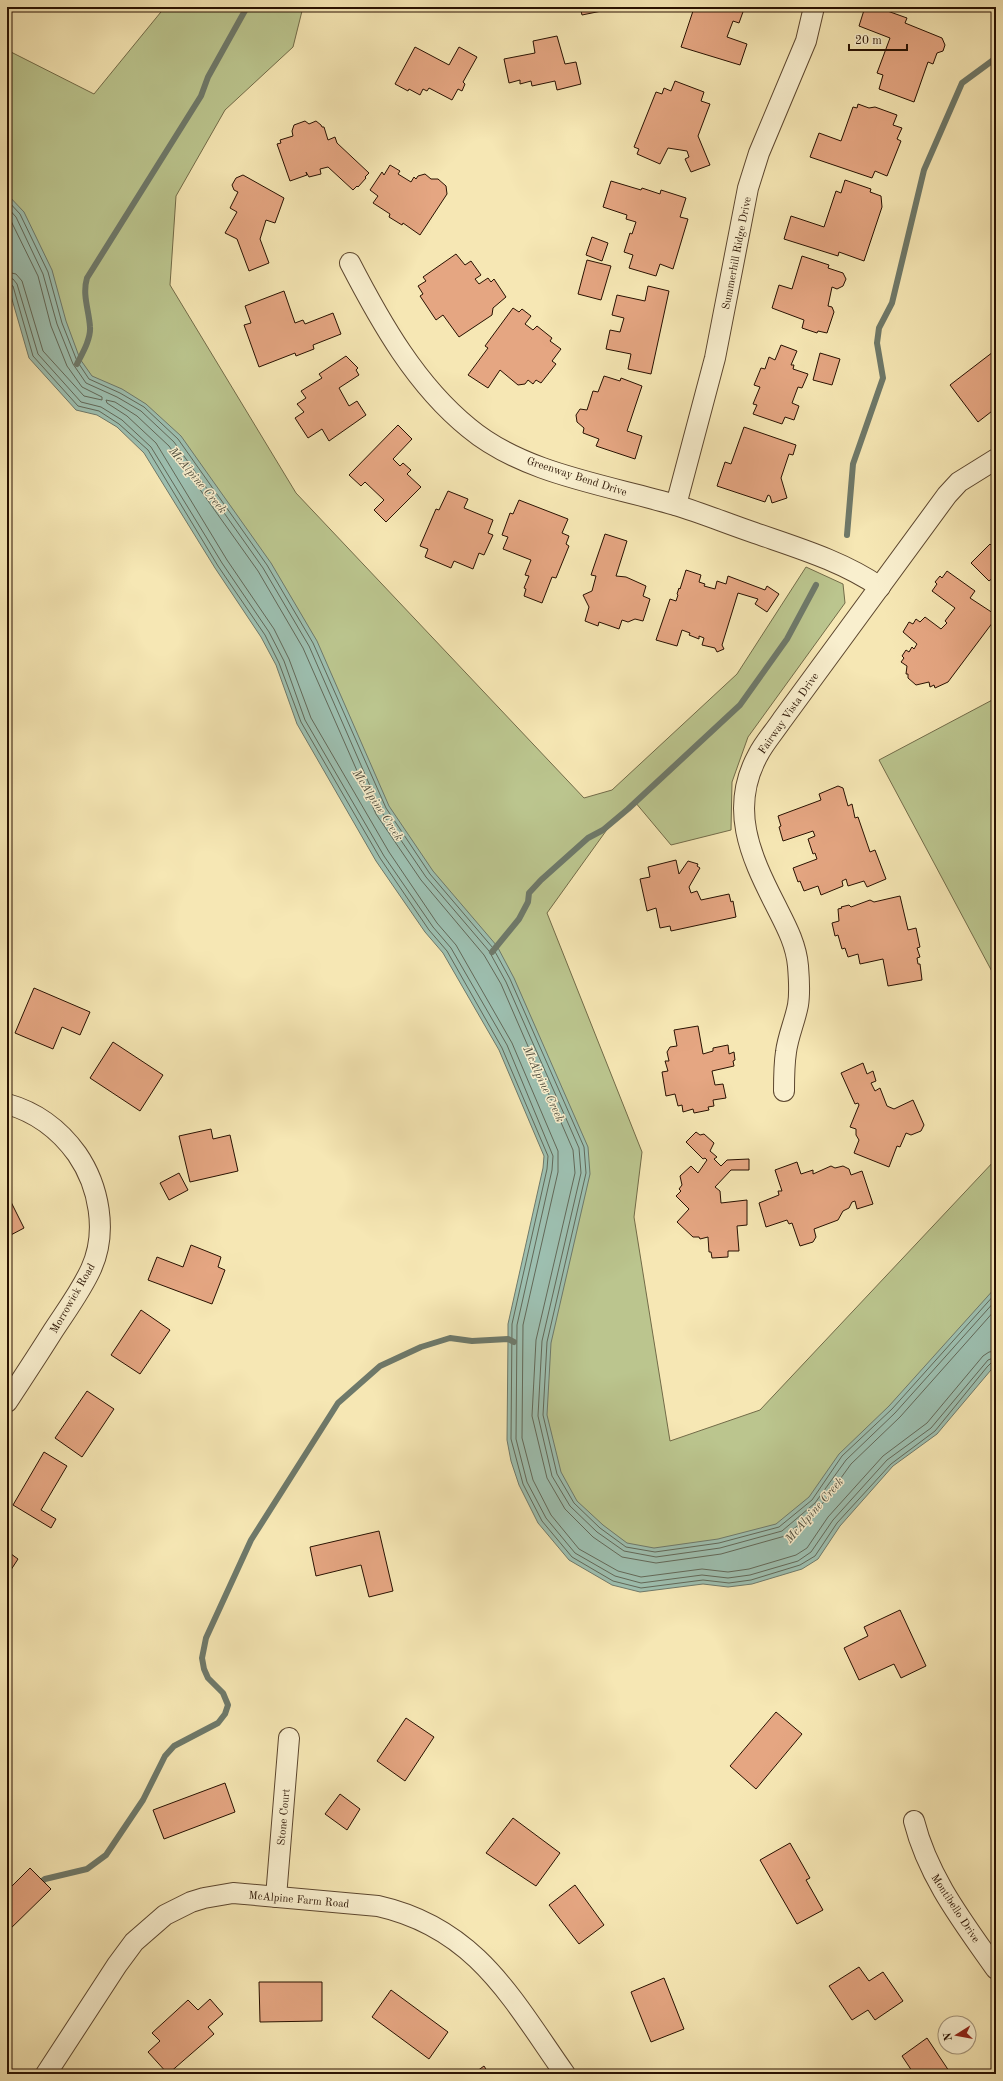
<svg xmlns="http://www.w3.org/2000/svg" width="1003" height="2081" viewBox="0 0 1003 2081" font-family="'Old Standard TT',serif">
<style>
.green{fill:#bbc58e;stroke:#726b48}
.water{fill:#9dbfb0;stroke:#6e796a}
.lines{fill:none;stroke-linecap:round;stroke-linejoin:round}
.shore{stroke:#626858;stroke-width:1}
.stream{stroke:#6e796a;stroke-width:6}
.building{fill:#e5a682;stroke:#281101}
.minor-casing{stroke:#5c462e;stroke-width:22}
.minor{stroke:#f9efce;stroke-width:20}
.labels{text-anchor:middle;stroke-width:3;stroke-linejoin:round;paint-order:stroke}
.street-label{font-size:11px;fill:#281101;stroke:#f9efce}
.water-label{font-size:12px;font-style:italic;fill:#514e3e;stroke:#f9efce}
</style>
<rect width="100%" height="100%" fill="#f6e7b4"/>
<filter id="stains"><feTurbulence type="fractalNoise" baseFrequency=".005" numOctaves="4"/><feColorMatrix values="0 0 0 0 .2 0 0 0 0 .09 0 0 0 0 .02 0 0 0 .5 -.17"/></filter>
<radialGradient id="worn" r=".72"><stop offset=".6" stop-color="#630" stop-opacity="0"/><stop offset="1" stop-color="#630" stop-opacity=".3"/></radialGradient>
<g class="green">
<path d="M 165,7 L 303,7 L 293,47 L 225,110 L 176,196 L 170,285 L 296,493 L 584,798 L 612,790 L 737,674 L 806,567 L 843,584 L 845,603 L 748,737 L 732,782 L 731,830 L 671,845 L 635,802 L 611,824 L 547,913 L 642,1152 L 634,1217 L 670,1441 L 760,1410 L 996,1159 L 996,1327 L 800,1545 L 684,1562 L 590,1534 L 519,1414 L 571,1124 L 250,580 L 7,280 L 7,50 L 94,94 Z"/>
<path d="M 996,698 L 996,979 L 879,760 Z"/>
</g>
<path class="water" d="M 7,194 L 24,212 L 52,270 L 66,321 L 80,359 L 92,376 L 122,389 L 146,404 L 181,436 L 271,563 L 317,641 L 389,806 L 433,871 L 497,946 L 514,978 L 588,1147 L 590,1174 L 551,1343 L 547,1415 L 561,1472 L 577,1501 L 603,1525 L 627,1543 L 654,1548 L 718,1539 L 776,1524 L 809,1497 L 839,1454 L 889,1406 L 996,1287 L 996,1364 L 937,1434 L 893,1466 L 840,1526 L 818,1559 L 802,1569 L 752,1584 L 728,1587 L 703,1584 L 640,1592 L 612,1585 L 569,1560 L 538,1523 L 519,1485 L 511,1461 L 507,1440 L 508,1339 L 508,1324 L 543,1168 L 544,1156 L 499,1050 L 443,953 L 425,932 L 376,861 L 297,724 L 276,665 L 261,637 L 215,568 L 144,453 L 117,427 L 97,415 L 76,410 L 29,358 L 7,282 Z"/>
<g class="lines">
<g class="shore">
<path d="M 7,200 L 20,214 L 48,272 L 62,323 L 77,361 L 89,379 L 120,393 L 144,407 L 178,439 L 267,565 L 313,643 L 386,808 L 430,874 L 493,948 L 510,979 L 584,1147 L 586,1173 L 547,1342 L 543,1415 L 557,1474 L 574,1503 L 600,1528 L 626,1547 L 655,1552 L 719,1543 L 779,1527 L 812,1500 L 842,1456 L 892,1409 L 996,1293"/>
<path d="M 7,207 L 16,217 L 43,274 L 57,324 L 73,364 L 86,383 L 117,397 L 141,411 L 174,442 L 263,568 L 309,646 L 381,811 L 426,877 L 489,951 L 506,982 L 579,1148 L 581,1173 L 542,1341 L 538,1416 L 552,1476 L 570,1506 L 597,1532 L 624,1551 L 656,1557 L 720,1548 L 782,1531 L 815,1503 L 846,1460 L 895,1413 L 996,1300"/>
<path d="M 7,216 L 11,221 L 38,276 L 51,326 L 67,366 L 82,387 L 102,397 L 102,400 L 84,396 L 43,351 L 22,281 L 16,274 L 7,272"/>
<path d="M 7,278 L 13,279 L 17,284 L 38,354 L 81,402 L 101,407 L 122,420 L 151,447 L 222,563 L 269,632 L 284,661 L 305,720 L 384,856 L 433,927 L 451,948 L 507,1045 L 553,1156 L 552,1170 L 517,1325 L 516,1439 L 527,1482 L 546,1518 L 575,1553 L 615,1576 L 641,1583 L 702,1575 L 728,1578 L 750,1575 L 798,1561 L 811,1552 L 833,1520 L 887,1460 L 931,1428 L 988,1360 L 996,1357"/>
<path d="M 7,283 L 13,286 L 33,356 L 78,406 L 99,411 L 119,424 L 148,450 L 218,566 L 265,635 L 279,663 L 301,722 L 380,858 L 429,930 L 447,951 L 502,1048 L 548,1156 L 547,1169 L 512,1324 L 511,1439 L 523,1484 L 542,1521 L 572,1557 L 613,1581 L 641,1588 L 703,1580 L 729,1583 L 751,1580 L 800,1565 L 815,1556 L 837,1523 L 891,1464 L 935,1431 L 987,1367 L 992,1362 L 996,1362"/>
<path d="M 996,1309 L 900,1417 L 851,1464 L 820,1507 L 785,1536 L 721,1554 L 656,1563 L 622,1557 L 593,1537 L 565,1509 L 547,1478 L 532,1416 L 536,1340 L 575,1173 L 573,1150 L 501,984 L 484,955 L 421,880 L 376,814 L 303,648 L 258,571 L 169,446 L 137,416 L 115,402 L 106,400 L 107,403 L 127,416 L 156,443 L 227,560 L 274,629 L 289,659 L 311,718 L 389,852 L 437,923 L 456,945 L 512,1043 L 558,1151 L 558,1172 L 523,1325 L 522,1438 L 533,1480 L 551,1515 L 579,1549 L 618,1571 L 641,1577 L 702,1569 L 728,1572 L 749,1569 L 796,1555 L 807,1548 L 828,1517 L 883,1456 L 927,1423 L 983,1356 L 989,1352 L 996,1351"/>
</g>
<g class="stream">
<path d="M 77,364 C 82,354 91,339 90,327 C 89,310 82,295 87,278 L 201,96 L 208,77 L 247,7"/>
<path d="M 847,535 L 853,464 L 883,378 L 877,343 L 879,328 L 892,303 L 924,170 L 962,83 L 996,58"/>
<path d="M 492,952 L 519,919 L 528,902 L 529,893 L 541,880 L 588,838 L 603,830 L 628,809 L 740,705 L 787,639 L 816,585"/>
<path d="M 37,1885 L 45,1879 L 87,1869 L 106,1855 L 143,1800 L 165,1756 L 174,1746 L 218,1723 L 225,1714 L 228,1705 L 223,1693 L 208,1678 L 204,1669 L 202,1658 L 206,1638 L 251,1540 L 338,1403 L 380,1366 L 421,1347 L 450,1338 L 472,1341 L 508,1339 L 514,1342"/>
</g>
</g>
<g class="building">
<path d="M 580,7 L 621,7 L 582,15 Z"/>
<path d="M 691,7 L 738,7 L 744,9 L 739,23 L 733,21 L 727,37 L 747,44 L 740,65 L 681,47 L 693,11 L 690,10 Z"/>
<path d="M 865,7 L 878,10 L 879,8 L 907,18 L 905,23 L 942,38 L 945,45 L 943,51 L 937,53 L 933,64 L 928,62 L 914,102 L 879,89 L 883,75 L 877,73 L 890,38 L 859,26 Z"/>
<path d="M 557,36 L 565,64 L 576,62 L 581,84 L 557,90 L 555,81 L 532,86 L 531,81 L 520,84 L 520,80 L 509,83 L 504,59 L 535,53 L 533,41 Z"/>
<path d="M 415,47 L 449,65 L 459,47 L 477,57 L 463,82 L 465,84 L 462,91 L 458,89 L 452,100 L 429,88 L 427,91 L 423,89 L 420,95 L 409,89 L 408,91 L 395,84 Z"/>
<path d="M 675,81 L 704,92 L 701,101 L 710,104 L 698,136 L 710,165 L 691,172 L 685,159 L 689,157 L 687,151 L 668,148 L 660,164 L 637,154 L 639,149 L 634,147 L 656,92 L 662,94 L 664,88 L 671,91 Z"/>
<path d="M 858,104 L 869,108 L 875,107 L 897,115 L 893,125 L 902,128 L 897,139 L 901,141 L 887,176 L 875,171 L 872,178 L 810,157 L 819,133 L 841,141 L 853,107 L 857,108 Z"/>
<path d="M 305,121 L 309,124 L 316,121 L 321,125 L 322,127 L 324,127 L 328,140 L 335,137 L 337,143 L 369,173 L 365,177 L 366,178 L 358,187 L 357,186 L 353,190 L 328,167 L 320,169 L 321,174 L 309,177 L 306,172 L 307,175 L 290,181 L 277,144 L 281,143 L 280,140 L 293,136 L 292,131 L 294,125 Z"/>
<path d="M 390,165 L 400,171 L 398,174 L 411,182 L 414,177 L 416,179 L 418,176 L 425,174 L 431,179 L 438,179 L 446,186 L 447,194 L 420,235 L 403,223 L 402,225 L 389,217 L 390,214 L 373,203 L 378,196 L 370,190 L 382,172 L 384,175 Z"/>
<path d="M 243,175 L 284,198 L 275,223 L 266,220 L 260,239 L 269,263 L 249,271 L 237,239 L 225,233 L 237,212 L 230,208 L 238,192 L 234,190 L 232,185 L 236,178 Z"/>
<path d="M 845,180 L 871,189 L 870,192 L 881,196 L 882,207 L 864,261 L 839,252 L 838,256 L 784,239 L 791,216 L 824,227 L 836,191 L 841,193 Z"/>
<path d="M 611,181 L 641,190 L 642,188 L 660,194 L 661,190 L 686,198 L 680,217 L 688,219 L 673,269 L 660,264 L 656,276 L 629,268 L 633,255 L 624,252 L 630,233 L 632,234 L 636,222 L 626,219 L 627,215 L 603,207 Z"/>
<path d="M 592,237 L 608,243 L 602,261 L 586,255 Z"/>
<path d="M 456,254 L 465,265 L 471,261 L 481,275 L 475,279 L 479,284 L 488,278 L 491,282 L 494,279 L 506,297 L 493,308 L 492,315 L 459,337 L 443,315 L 436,320 L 420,296 L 423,294 L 418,286 L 426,281 L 423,277 Z"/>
<path d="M 802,256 L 829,265 L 828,268 L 843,273 L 846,279 L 843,286 L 837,289 L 832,287 L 828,306 L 832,307 L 834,312 L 827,333 L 818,331 L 817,333 L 802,328 L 804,320 L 772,308 L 779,285 L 792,289 Z"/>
<path d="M 587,260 L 611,266 L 601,300 L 578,294 Z"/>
<path d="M 648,286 L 669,291 L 651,374 L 628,369 L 631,354 L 606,349 L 610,330 L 620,332 L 624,318 L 612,315 L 617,295 L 645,301 Z"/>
<path d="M 284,291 L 295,323 L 303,320 L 305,324 L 333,313 L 341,334 L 313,345 L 314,349 L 296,356 L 295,353 L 259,367 L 244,325 L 251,323 L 245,306 Z"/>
<path d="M 513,308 L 519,312 L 522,309 L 531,316 L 525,324 L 533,330 L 537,326 L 552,338 L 550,341 L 561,349 L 552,361 L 556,364 L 541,383 L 536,380 L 533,384 L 528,380 L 525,384 L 518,385 L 500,370 L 488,388 L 468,375 L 488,348 L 485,346 Z"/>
<path d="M 781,345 L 797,351 L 791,365 L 794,365 L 793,369 L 808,374 L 802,388 L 798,387 L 792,403 L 799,406 L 794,420 L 785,417 L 782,424 L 753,414 L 757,405 L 753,404 L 760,387 L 754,385 L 761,368 L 765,369 L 769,357 L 775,360 Z"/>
<path d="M 993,352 L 996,357 L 996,408 L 978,422 L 950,385 Z"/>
<path d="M 820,353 L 840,359 L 832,385 L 813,380 Z"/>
<path d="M 346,356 L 358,368 L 356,370 L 359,375 L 339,388 L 349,406 L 357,401 L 366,415 L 329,441 L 322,429 L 308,438 L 295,418 L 304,412 L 297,404 L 306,398 L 301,391 L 322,378 L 319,374 Z"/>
<path d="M 604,376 L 620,381 L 621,378 L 642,386 L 627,431 L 642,436 L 635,459 L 596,446 L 599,439 L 583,433 L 584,428 L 577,422 L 576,415 L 580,409 L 587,410 L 593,391 L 598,392 Z"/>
<path d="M 398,425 L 412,439 L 393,459 L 400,466 L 403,463 L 411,470 L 407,474 L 421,487 L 386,522 L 374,510 L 384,500 L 365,482 L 361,486 L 349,475 Z"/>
<path d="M 744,427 L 796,445 L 793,455 L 789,454 L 781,478 L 787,498 L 772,503 L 770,496 L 768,495 L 765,502 L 717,486 L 725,462 L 731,464 Z"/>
<path d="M 448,491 L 468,499 L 464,508 L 493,520 L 488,533 L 493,535 L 484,555 L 479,553 L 473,569 L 454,561 L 451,568 L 425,557 L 428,549 L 420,546 L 436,509 L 439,510 Z"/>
<path d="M 519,500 L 568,519 L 562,533 L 569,536 L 566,544 L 569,546 L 556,578 L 552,577 L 542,603 L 524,596 L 526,589 L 524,588 L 529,576 L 525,575 L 531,560 L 503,549 L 508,537 L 502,535 L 510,513 L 513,514 Z"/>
<path d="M 605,534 L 627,541 L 616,576 L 626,577 L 646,586 L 643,596 L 650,599 L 643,621 L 635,619 L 628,622 L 622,620 L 619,629 L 599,622 L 598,626 L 585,621 L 589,607 L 583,595 L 592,591 L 596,576 L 591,575 Z"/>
<path d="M 990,544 L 996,550 L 996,579 L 994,577 L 989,581 L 971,563 Z"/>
<path d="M 686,570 L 701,575 L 699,582 L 705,584 L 704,586 L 715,589 L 717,581 L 726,584 L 728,576 L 765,590 L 767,586 L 779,594 L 767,612 L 755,604 L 758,599 L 738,593 L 722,645 L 724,649 L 717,652 L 715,648 L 702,645 L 704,638 L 699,636 L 699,639 L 689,635 L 690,633 L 682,630 L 677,646 L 656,640 L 670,599 L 676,601 L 678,595 L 677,594 L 679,588 L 680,589 Z"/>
<path d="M 947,571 L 975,591 L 970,598 L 996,615 L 996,618 L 948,682 L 935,688 L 934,685 L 930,687 L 929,682 L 916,685 L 908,678 L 908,674 L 906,674 L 907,666 L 901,662 L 904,658 L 902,656 L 906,650 L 909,652 L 912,647 L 914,649 L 917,644 L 903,632 L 909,622 L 913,624 L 916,619 L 920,622 L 925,617 L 941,629 L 947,623 L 945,621 L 955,608 L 932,591 L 937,584 L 935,582 L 940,576 L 942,578 Z"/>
<path d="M 838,786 L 843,788 L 848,806 L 852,804 L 855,818 L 858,817 L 870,852 L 875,850 L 886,879 L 867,887 L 864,881 L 848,886 L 846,879 L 842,881 L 843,886 L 821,895 L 818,886 L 804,891 L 800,881 L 798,882 L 793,868 L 817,859 L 815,853 L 813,854 L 808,839 L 815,836 L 813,831 L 783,841 L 779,827 L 781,826 L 778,816 L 821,800 L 819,794 Z"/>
<path d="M 676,860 L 679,874 L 688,861 L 698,864 L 697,866 L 700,868 L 689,887 L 691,893 L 697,891 L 701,900 L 729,894 L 731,902 L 733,901 L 736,917 L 671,931 L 670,926 L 660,928 L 656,908 L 647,911 L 640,879 L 650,877 L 648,867 Z"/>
<path d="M 900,896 L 908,930 L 916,928 L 920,947 L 917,948 L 920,957 L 917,958 L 918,964 L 920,964 L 922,980 L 888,986 L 883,959 L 860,964 L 858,954 L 848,957 L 845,948 L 842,949 L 838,935 L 835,936 L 832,923 L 839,921 L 838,909 L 842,908 L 841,907 L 849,905 L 851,907 L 870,900 L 874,902 Z"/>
<path d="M 34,988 L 90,1012 L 80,1035 L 62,1027 L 53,1049 L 15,1033 Z"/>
<path d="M 698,1026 L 703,1054 L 713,1051 L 713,1048 L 728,1045 L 729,1054 L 734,1052 L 735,1060 L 733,1061 L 734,1066 L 712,1071 L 715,1085 L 723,1084 L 726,1098 L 713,1100 L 714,1106 L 708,1107 L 709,1110 L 694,1113 L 693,1109 L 683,1112 L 682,1105 L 678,1106 L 675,1094 L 666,1096 L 662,1072 L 668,1071 L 665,1061 L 669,1061 L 667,1052 L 670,1047 L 677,1046 L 674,1030 Z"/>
<path d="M 113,1042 L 163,1075 L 140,1111 L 90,1078 Z"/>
<path d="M 863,1063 L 867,1074 L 873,1071 L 876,1081 L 871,1083 L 875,1091 L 880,1088 L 887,1106 L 894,1109 L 913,1100 L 924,1125 L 921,1131 L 911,1135 L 906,1133 L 900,1147 L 897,1146 L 889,1167 L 854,1153 L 859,1140 L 856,1135 L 856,1129 L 850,1127 L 859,1105 L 858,1103 L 855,1104 L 841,1073 Z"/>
<path d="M 211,1129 L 213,1139 L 230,1135 L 238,1171 L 190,1182 L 179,1136 Z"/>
<path d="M 696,1132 L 700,1135 L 704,1134 L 714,1143 L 710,1151 L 717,1157 L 714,1159 L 721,1166 L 727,1160 L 749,1159 L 749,1170 L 731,1170 L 715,1187 L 720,1191 L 721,1203 L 747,1200 L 747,1225 L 737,1226 L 739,1251 L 728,1251 L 728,1257 L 712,1258 L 711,1252 L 709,1252 L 708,1237 L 700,1239 L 699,1237 L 693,1237 L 677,1222 L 689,1209 L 676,1196 L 681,1191 L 679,1189 L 682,1185 L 680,1176 L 691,1166 L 698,1173 L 707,1160 L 705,1158 L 703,1159 L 686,1142 Z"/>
<path d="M 797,1162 L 801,1174 L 813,1170 L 813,1174 L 831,1166 L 835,1168 L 843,1166 L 849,1169 L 851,1175 L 862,1171 L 873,1204 L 857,1209 L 855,1201 L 852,1202 L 849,1208 L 843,1211 L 838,1220 L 814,1229 L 816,1237 L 813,1242 L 800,1246 L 792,1223 L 789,1224 L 787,1220 L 766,1227 L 759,1203 L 779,1195 L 778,1191 L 782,1191 L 775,1170 Z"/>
<path d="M 179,1173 L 188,1190 L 169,1200 L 160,1183 Z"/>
<path d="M 7,1194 L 24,1228 L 7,1237 Z"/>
<path d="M 191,1245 L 221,1257 L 218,1267 L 225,1270 L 212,1304 L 148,1280 L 157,1257 L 183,1267 Z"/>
<path d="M 141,1310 L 170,1330 L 140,1374 L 111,1355 Z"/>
<path d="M 87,1391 L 114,1409 L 82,1457 L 55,1438 Z"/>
<path d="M 44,1452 L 67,1466 L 41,1510 L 56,1519 L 51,1528 L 13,1505 Z"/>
<path d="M 379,1531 L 393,1591 L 369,1597 L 361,1565 L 316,1576 L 310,1547 Z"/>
<path d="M 7,1551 L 18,1559 L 7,1576 Z"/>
<path d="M 900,1610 L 926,1666 L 901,1678 L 894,1664 L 859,1680 L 844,1648 L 868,1636 L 864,1627 Z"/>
<path d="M 776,1712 L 802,1734 L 756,1789 L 730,1766 Z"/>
<path d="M 406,1718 L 434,1737 L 405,1781 L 377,1761 Z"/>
<path d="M 225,1783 L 235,1812 L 164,1839 L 153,1810 Z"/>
<path d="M 340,1794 L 360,1809 L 347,1830 L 325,1814 Z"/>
<path d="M 513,1818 L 560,1853 L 536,1886 L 486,1853 Z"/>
<path d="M 790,1843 L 810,1878 L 806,1880 L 823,1910 L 797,1924 L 760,1860 Z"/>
<path d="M 30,1868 L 51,1889 L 7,1932 L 7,1891 Z"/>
<path d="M 575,1885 L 604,1925 L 579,1944 L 549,1905 Z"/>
<path d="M 859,1967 L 869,1981 L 883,1972 L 903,2001 L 875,2020 L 868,2010 L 852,2020 L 829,1986 Z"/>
<path d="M 664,1978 L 684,2029 L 651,2042 L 631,1992 Z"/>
<path d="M 259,1982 L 322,1982 L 322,2021 L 260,2022 Z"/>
<path d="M 391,1990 L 448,2032 L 429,2059 L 372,2017 Z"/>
<path d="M 210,1999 L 223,2014 L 208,2027 L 214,2034 L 168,2074 L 148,2052 L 160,2041 L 152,2033 L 188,2000 L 198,2010 Z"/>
<path d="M 927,2038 L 951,2074 L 914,2074 L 902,2056 Z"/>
<path d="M 484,2066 L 489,2074 L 473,2074 Z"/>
</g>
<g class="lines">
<defs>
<g id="minor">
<path d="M 350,263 C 381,323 416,385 469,428 C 524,474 608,485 675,505 C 702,513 728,524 755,533 C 798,548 842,561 880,587"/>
<path d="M 676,505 L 715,358 L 748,188 L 759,153 L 806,41 L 814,7"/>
<path d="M 784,1091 C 784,1078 784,1065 786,1052 C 788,1036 795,1021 798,1005 C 800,993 799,978 798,966 C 796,943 785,924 775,904 C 750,855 729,808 758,755 C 764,743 774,732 782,720 L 947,495 L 959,482 L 996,459"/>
<path d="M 7,1104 C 36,1112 59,1129 77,1154 C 99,1186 108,1232 91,1269 C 81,1291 66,1311 53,1331 C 38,1355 22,1379 7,1402"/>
<path d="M 914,1821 C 928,1877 963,1922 996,1969"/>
<path d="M 276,1897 L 289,1738"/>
<path d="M 46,2074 L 117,1965 L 134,1942 L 165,1915 L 191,1902 L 204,1898 L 233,1893 L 378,1906 C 476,1928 512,1999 565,2074"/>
</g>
</defs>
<use href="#minor" class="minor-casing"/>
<use href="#minor" class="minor"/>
</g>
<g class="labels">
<g class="street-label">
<text transform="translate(736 253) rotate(-79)" y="4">Summerhill Ridge Drive</text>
<text transform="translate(577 476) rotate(18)" y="4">Greenway Bend Drive</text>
<text transform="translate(788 713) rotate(-55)" y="4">Fairway Vista Drive</text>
<text transform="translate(72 1298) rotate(-60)" y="4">Morrowick Road</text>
<text transform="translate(283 1817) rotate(-85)" y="4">Stone Court</text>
<text transform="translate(299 1899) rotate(5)" y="4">McAlpine Farm Road</text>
<text transform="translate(956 1908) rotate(57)" y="4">Montibello Drive</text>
</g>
<g class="water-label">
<text transform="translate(198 480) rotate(50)" y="4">McAlpine Creek</text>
<text transform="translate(378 805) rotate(57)" y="4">McAlpine Creek</text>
<text transform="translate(544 1084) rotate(65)" y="4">McAlpine Creek</text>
<text transform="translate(814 1510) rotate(-49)" y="4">McAlpine Creek</text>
</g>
</g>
<rect width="1003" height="2081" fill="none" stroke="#f6e7b4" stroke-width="24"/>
<rect x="8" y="8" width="987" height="2065" fill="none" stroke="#281101" stroke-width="2"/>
<rect x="12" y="12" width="979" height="2057" fill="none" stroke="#281101"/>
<g transform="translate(957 2035) rotate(259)"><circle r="19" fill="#f9efce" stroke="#a5967c"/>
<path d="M0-3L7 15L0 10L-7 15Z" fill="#8f2418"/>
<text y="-6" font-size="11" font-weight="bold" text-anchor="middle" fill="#281101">N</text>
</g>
<path d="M849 44v6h58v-6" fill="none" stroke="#281101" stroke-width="2"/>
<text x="855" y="44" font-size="12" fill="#281101" stroke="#f9efce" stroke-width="3" paint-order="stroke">20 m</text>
<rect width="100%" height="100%" filter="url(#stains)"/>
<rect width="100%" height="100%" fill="url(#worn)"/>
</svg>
